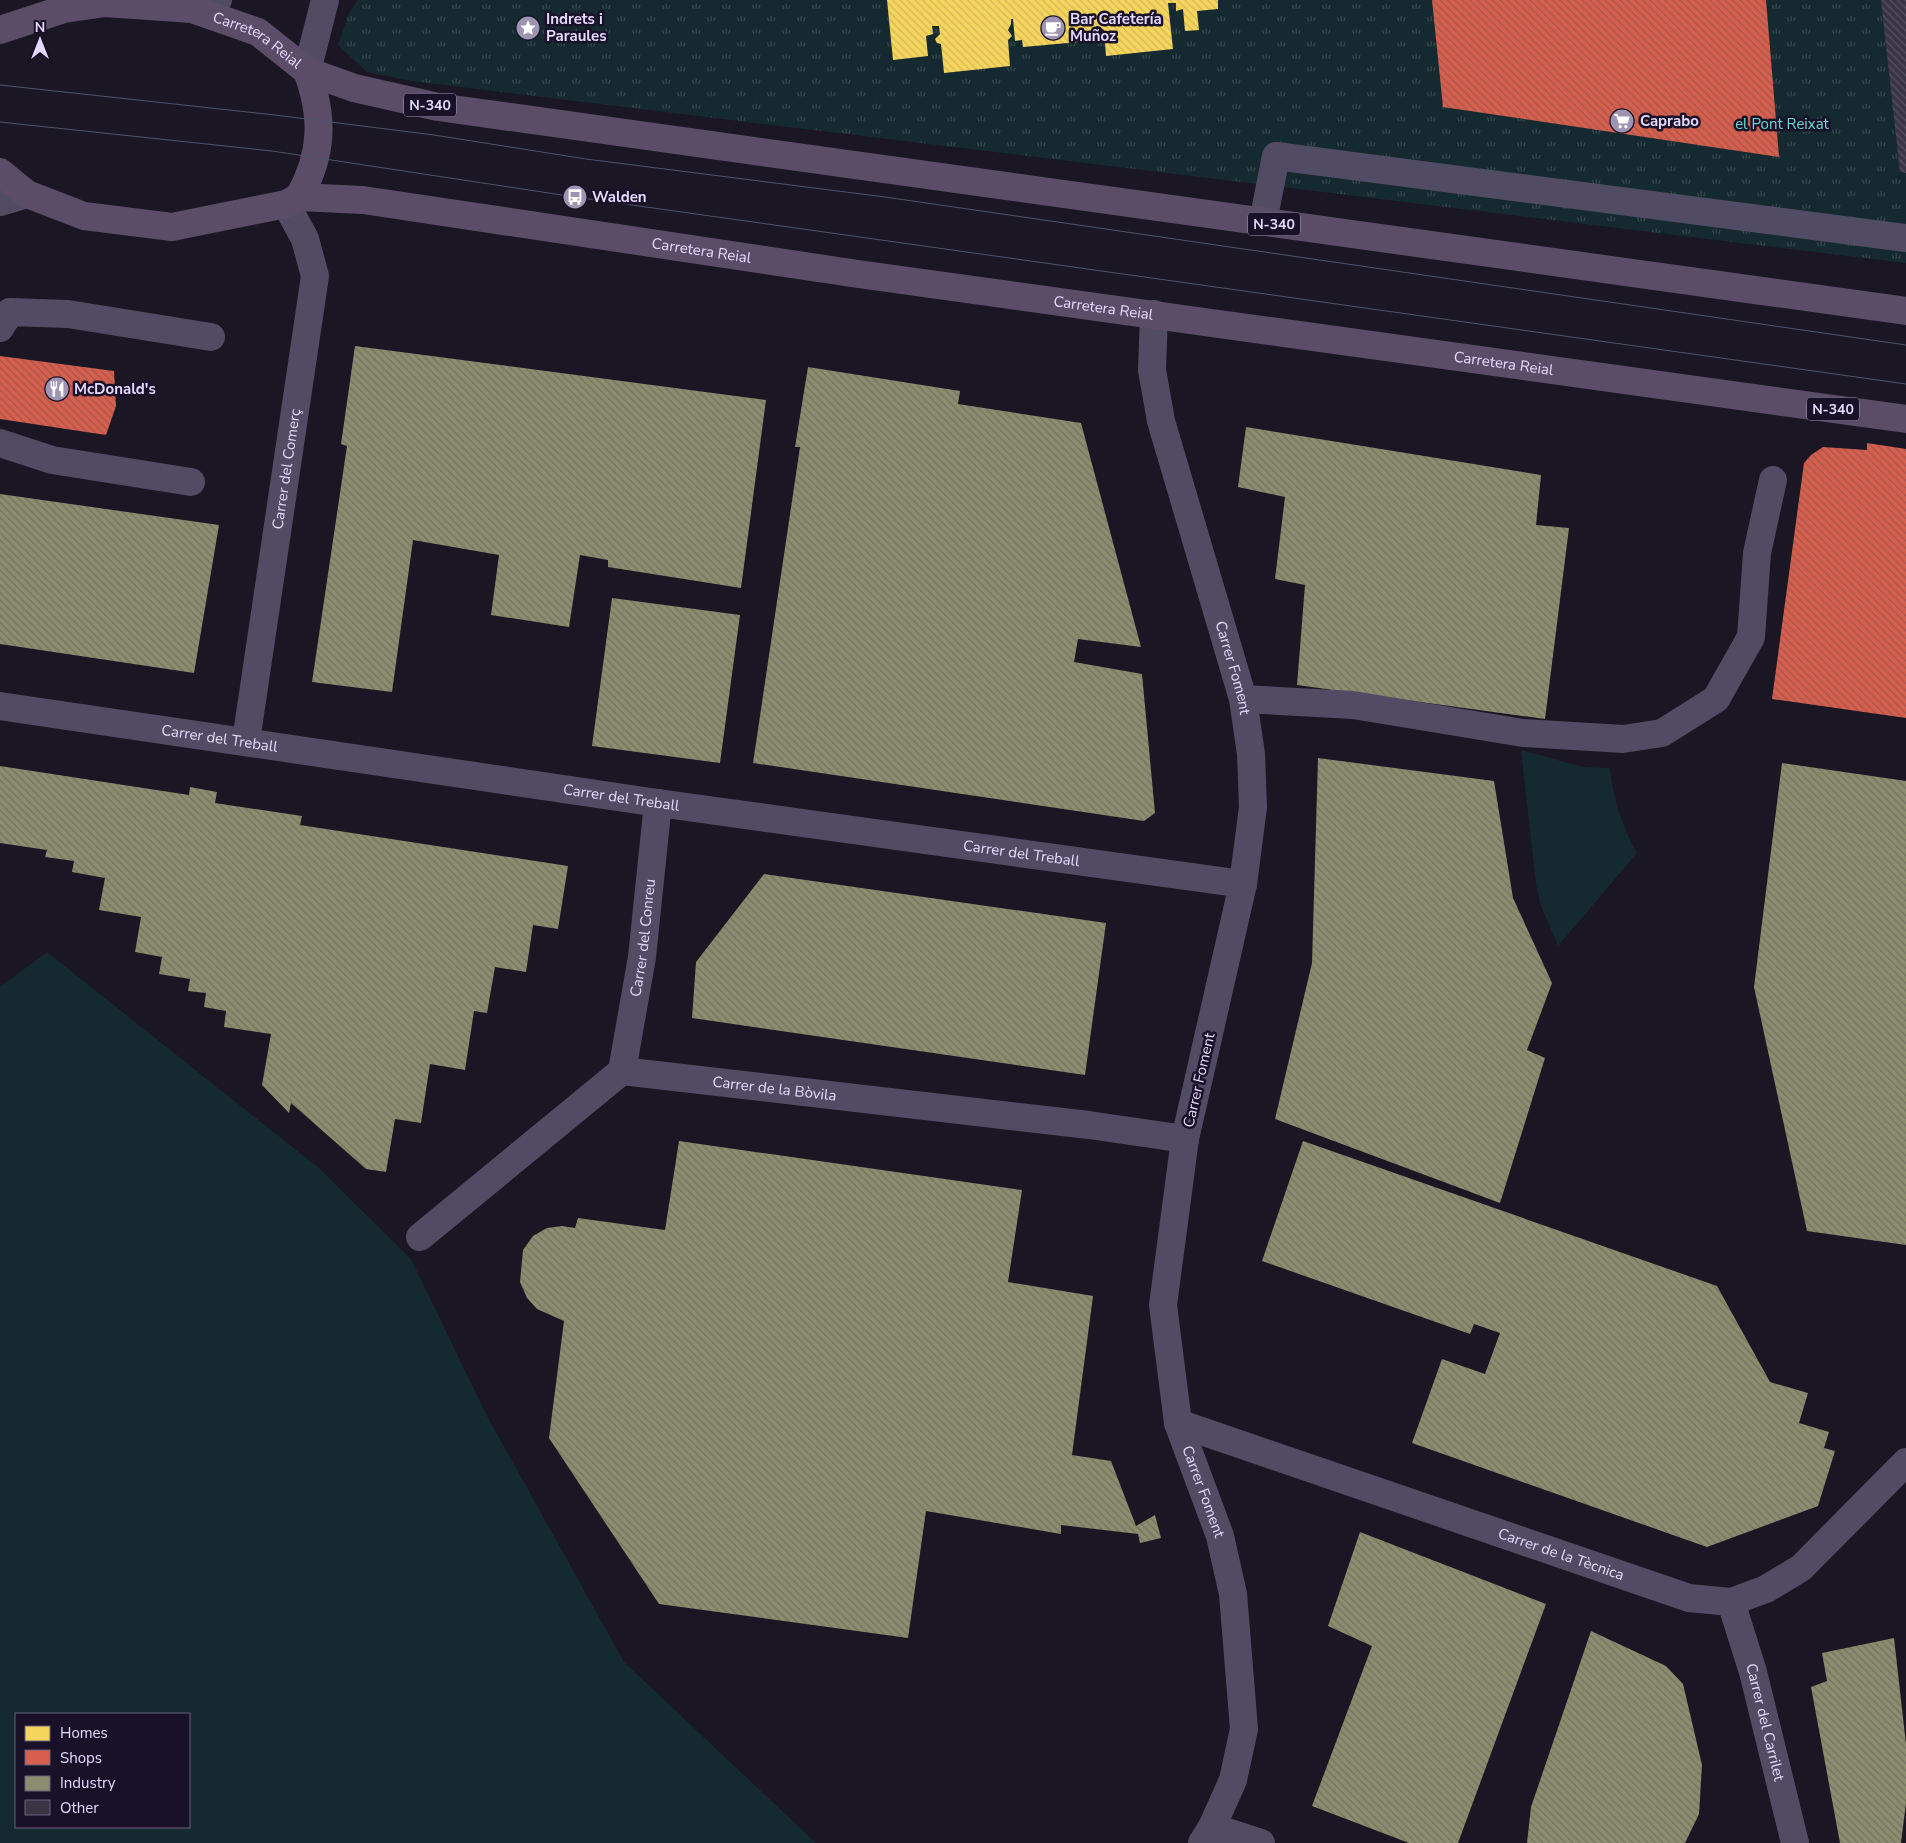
<svg xmlns="http://www.w3.org/2000/svg" width="1906" height="1843" viewBox="0 0 1906 1843" font-family="'Nunito Sans',sans-serif">
<style>
.green{fill:#152a30;fill-rule:evenodd}
.park{fill:url(#park-tufts)}
.homes{fill:url(#homes-back-hatch)}
.shops{fill:url(#shops-back-hatch)}
.industry{fill:url(#industry-back-hatch)}
.building{fill:url(#building-back-hatch)}
.lines{fill:none;stroke-linecap:round;stroke-linejoin:round}
.minor{stroke:#514c63;stroke-width:28}
.major{stroke:#5b4c68;stroke-width:28}
.tram{stroke:#4a576e;stroke-width:1}
.labels{text-anchor:middle;stroke-width:5;stroke-linejoin:round;paint-order:stroke}
.shield{fill:#191128;stroke:#a79dbe;stroke-width:1}
.shield-label{font-size:14px;font-weight:bold;fill:#e4d9fe}
.poi-label{font-size:15px;font-weight:bold;fill:#e4d9fe;stroke:#191128;text-anchor:start}
.street-label{font-size:15px;fill:#e4d9fe;stroke:#191128}
.park-label{font-size:15px;fill:#66ddd6;stroke:#191128}
</style>
<defs>
<pattern id="park-tufts" width="24" height="20" patternUnits="userSpaceOnUse" patternTransform="scale(1.25)"><rect width="24" height="20" fill="#152a30"/><path d="M3 7l-1-3M5 7V3M7 7l1-3M15 17l-1-3M17 17v-4M19 17l1-3" fill="none" stroke="#37484f"/></pattern>
<pattern id="homes-back-hatch" width="6" height="6" patternUnits="userSpaceOnUse" patternTransform="scale(1.25)"><rect width="6" height="6" fill="#f6d55c"/><path d="M-1 5l2 2M0 0l6 6M5-1l2 2" fill="none" stroke="#d2b759"/></pattern>
<pattern id="shops-back-hatch" width="6" height="6" patternUnits="userSpaceOnUse" patternTransform="scale(1.25)"><rect width="6" height="6" fill="#d6604d"/><path d="M-1 5l2 2M0 0l6 6M5-1l2 2" fill="none" stroke="#a3554d"/></pattern>
<pattern id="industry-back-hatch" width="6" height="6" patternUnits="userSpaceOnUse" patternTransform="scale(1.25)"><rect width="6" height="6" fill="#8c8c6e"/><path d="M-1 5l2 2M0 0l6 6M5-1l2 2" fill="none" stroke="#737262"/></pattern>
<pattern id="building-back-hatch" width="6" height="6" patternUnits="userSpaceOnUse" patternTransform="scale(1.25)"><rect width="6" height="6" fill="#3a3445"/><path d="M-1 5l2 2M0 0l6 6M5-1l2 2" fill="none" stroke="#565161"/></pattern>
</defs>
<rect width="100%" height="100%" fill="#1a1623"/>
<g class="green">
<path d="M 1521,750 L 1583,767 L 1610,768 C 1613,799 1622,826 1637,853 L 1558,946 L 1540,903 L 1536,884 Z"/>
<path d="M 47,952 L 320,1169 L 411,1259 L 487,1416 L 624,1662 L 816,1843 L 0,1843 L 0,987 ZM 189,1714 L 189,1827 L 16,1827 L 16,1714 Z"/>
</g>
<path class="park" d="M 358,0 L 1906,0 L 1906,263 L 412,81 L 367,72 L 338,45 L 349,13 Z"/>
<path class="homes" d="M 887,0 L 1218,0 L 1218,9 L 1197,11 L 1199,30 L 1185,31 L 1183,9 L 1176,11 L 1176,3 L 1168,3 L 1173,49 L 1106,56 L 1104,30 L 1098,26 L 1096,26 L 1096,32 L 1090,33 L 1090,41 L 1023,47 L 1022,40 L 1015,41 L 1013,19 L 1011,19 L 1011,24 L 1008,30 L 1012,36 L 1008,40 L 1010,66 L 944,73 L 941,44 L 937,43 L 935,39 L 940,34 L 939,26 L 932,26 L 933,34 L 926,36 L 928,56 L 893,60 Z"/>
<g class="shops">
<path d="M 1432,0 L 1766,0 L 1779,157 L 1443,107 Z"/>
<path d="M 0,356 L 114,371 L 116,406 L 106,435 L 0,419 Z"/>
<path d="M 1867,443 L 1906,449 L 1906,718 L 1772,699 L 1804,463 L 1811,455 L 1823,447 L 1867,450 Z"/>
</g>
<g class="industry">
<path d="M 355,346 L 766,400 L 741,588 L 608,567 L 608,560 L 580,555 L 569,627 L 491,615 L 499,555 L 413,540 L 392,692 L 312,682 L 347,446 L 341,444 Z"/>
<path d="M 808,367 L 960,391 L 958,404 L 1081,423 L 1141,647 L 1078,639 L 1074,662 L 1142,674 L 1155,813 L 1144,821 L 753,763 L 800,447 L 795,447 Z"/>
<path d="M 1246,427 L 1541,475 L 1536,525 L 1569,528 L 1545,719 L 1297,685 L 1305,585 L 1275,579 L 1285,497 L 1238,487 Z"/>
<path d="M 0,494 L 219,525 L 194,673 L 0,644 Z"/>
<path d="M 612,598 L 740,615 L 720,763 L 592,746 Z"/>
<path d="M 1318,758 L 1494,781 L 1513,898 L 1552,983 L 1527,1050 L 1545,1058 L 1500,1203 L 1275,1119 L 1312,963 Z"/>
<path d="M 1782,763 L 1906,781 L 1906,1245 L 1807,1231 L 1754,987 Z"/>
<path d="M 0,766 L 189,795 L 190,787 L 217,792 L 215,803 L 302,816 L 300,825 L 568,866 L 558,929 L 533,925 L 526,972 L 495,967 L 487,1013 L 474,1011 L 465,1070 L 430,1064 L 421,1123 L 395,1119 L 386,1172 L 366,1169 L 291,1103 L 289,1113 L 262,1085 L 271,1034 L 224,1027 L 226,1011 L 204,1007 L 206,993 L 188,991 L 190,979 L 159,974 L 162,957 L 135,952 L 141,917 L 99,910 L 105,878 L 72,872 L 74,861 L 45,857 L 47,850 L 0,843 Z"/>
<path d="M 764,874 L 1106,923 L 1085,1075 L 692,1018 L 696,962 Z"/>
<path d="M 679,1141 L 1022,1190 L 1008,1282 L 1093,1296 L 1072,1455 L 1111,1461 L 1136,1526 L 1155,1515 L 1161,1538 L 1140,1543 L 1138,1534 L 1061,1525 L 1061,1534 L 926,1511 L 908,1638 L 659,1604 L 549,1438 L 564,1321 L 537,1309 L 527,1298 L 520,1282 L 523,1250 L 533,1236 L 547,1228 L 562,1226 L 575,1228 L 578,1218 L 665,1230 Z"/>
<path d="M 1303,1141 L 1717,1286 L 1770,1382 L 1808,1393 L 1799,1423 L 1829,1432 L 1824,1448 L 1835,1451 L 1818,1506 L 1707,1547 L 1412,1443 L 1442,1359 L 1485,1374 L 1500,1333 L 1474,1324 L 1470,1334 L 1262,1261 Z"/>
<path d="M 1360,1532 L 1546,1604 L 1458,1843 L 1409,1843 L 1312,1806 L 1372,1646 L 1328,1626 Z"/>
<path d="M 1591,1631 L 1666,1666 L 1683,1684 L 1702,1765 L 1699,1814 L 1685,1843 L 1527,1843 L 1531,1807 Z"/>
<path d="M 1894,1638 L 1906,1744 L 1906,1803 L 1901,1843 L 1840,1843 L 1811,1687 L 1827,1681 L 1822,1653 Z"/>
</g>
<path class="building" d="M 1881,0 L 1906,0 L 1906,173 L 1900,172 Z"/>
<g class="lines">
<g class="minor">
<path d="M 192,9 L 218,0"/>
<path d="M 307,71 L 325,0"/>
<path d="M 0,202 L 27,194"/>
<path d="M 1263,222 L 1276,156 L 1906,238"/>
<path id="s1" d="M 1154,314 L 1152,370 L 1161,421 L 1243,699 L 1251,754 L 1253,807 L 1243,884 L 1185,1139 L 1163,1305 L 1178,1423 L 1220,1536 L 1233,1594 L 1244,1729 L 1233,1780 L 1212,1827 L 1202,1843"/>
<path d="M 0,328 L 10,312 L 68,314 L 211,337"/>
<path d="M 0,443 L 52,460 L 191,482"/>
<path d="M 1243,699 L 1353,705 L 1523,733 L 1623,739 L 1662,733 L 1716,699 L 1751,637 L 1757,553 L 1773,480"/>
<path id="s2" d="M 0,706 L 658,803 L 1243,884"/>
<path id="s3" d="M 246,741 L 315,276 L 305,239 L 286,204"/>
<path id="s4" d="M 622,1071 L 642,957 L 658,803"/>
<path id="s5" d="M 420,1237 L 622,1071 L 1089,1125 L 1185,1139"/>
<path id="s6" d="M 1178,1423 L 1689,1598 L 1731,1602 L 1766,1589 L 1801,1568 L 1906,1462"/>
<path id="s7" d="M 1731,1602 L 1753,1672 L 1795,1843"/>
<path d="M 1212,1827 L 1261,1843"/>
</g>
<g class="major">
<path id="s8" d="M 0,30 L 64,9 L 105,3 L 192,9 L 258,32 L 307,71 L 354,88 L 438,107 L 1906,311"/>
<path id="s9" d="M 0,172 L 27,194 L 84,216 L 172,227 L 286,204 L 299,197 L 363,200 L 858,274 L 1906,419"/>
<path d="M 299,197 C 323,154 324,117 307,71"/>
</g>
<g class="tram">
<path d="M 0,85 L 275,115 L 434,135 L 586,159 L 885,197 L 1906,345"/>
<path d="M 0,122 L 272,151 L 575,197 L 1906,384"/>
</g>
</g>
<defs>
<symbol id="sight-disc" viewBox="-11 -11 22 22"><circle r="9.5" fill="#9d95b1" stroke="#191128"/><path d="M0-6L1.8-2.2L6-1.7L2.9 1.2L3.7 5.4L0 3.3L-3.7 5.4L-2.9 1.2L-6-1.7L-1.8-2.2Z" fill="#fff"/></symbol>
<symbol id="cafe-disc" viewBox="-11 -11 22 22"><circle r="9.5" fill="#9d95b1" stroke="#191128"/><path d="M-5.5-4.5H6V0H3Q3 3.5 0 3.5H-2.5Q-5.5 3.5-5.5 0ZM3-3.2v2h1.7v-2ZM-6 4.5H4V6H-6Z" fill="#fff"/></symbol>
<symbol id="supermarket-disc" viewBox="-11 -11 22 22"><circle r="9.5" fill="#9d95b1" stroke="#191128"/><path d="M-6-5.5h2.5l.6 2H6L4.5 2H-2.5L-4.4-4H-6ZM-1.5 3.2a1.3 1.3 0 1 0 .1 0ZM3 3.2a1.3 1.3 0 1 0 .1 0Z" fill="#fff"/></symbol>
<symbol id="bus-disc" viewBox="-11 -11 22 22"><circle r="9.5" fill="#9d95b1" stroke="#191128"/><path d="M-5-6H5V4H4V6H2V4H-2V6H-4V4H-5ZM-3.5-4V0h7V-4ZM-3.5 1.2v1.5H-2V1.2ZM2 1.2v1.5H3.5V1.2Z" fill="#fff"/></symbol>
<symbol id="restaurant-disc" viewBox="-11 -11 22 22"><circle r="9.5" fill="#9d95b1" stroke="#191128"/><path d="M-5-6h1v4h1v-4h1v4h1v-4h1v5L-1.5 .5V6h-2V.5L-5-1ZM5-6V6H3V1.5H1.5Q1.5-4 5-6Z" fill="#fff"/></symbol>
</defs>
<g fill-rule="evenodd">
<use href="#sight-disc" x="514" y="14" width="28" height="28"/>
<use href="#cafe-disc" x="1039" y="14" width="28" height="28"/>
<use href="#supermarket-disc" x="1608" y="107" width="28" height="28"/>
<use href="#bus-disc" x="561" y="183" width="28" height="28"/>
<use href="#restaurant-disc" x="43" y="375" width="28" height="28"/>
</g>
<g class="labels">
<g class="shield">
<rect x="404" y="93.5" width="52" height="23" rx="4"/>
<rect x="1248" y="212.5" width="52" height="23" rx="4"/>
<rect x="1807" y="397.5" width="52" height="23" rx="4"/>
</g>
<g class="shield-label">
<text x="430" y="110">N-340</text>
<text x="1274" y="229">N-340</text>
<text x="1833" y="414">N-340</text>
</g>
<g class="poi-label">
<text x="546" y="24">Indrets i<tspan x="546" dy="17">Paraules</tspan></text>
<text x="1070" y="24">Bar Cafetería<tspan x="1070" dy="17">Muñoz</tspan></text>
<text x="1640" y="126">Caprabo</text>
<text x="592" y="202">Walden</text>
<text x="74" y="394">McDonald's</text>
</g>
<g class="street-label">
<text dy="5" stroke="none"><textPath href="#s8" startOffset="269">Carretera Reial</textPath></text>
<text dy="5" stroke="none"><textPath href="#s9" startOffset="722">Carretera Reial</textPath></text>
<text dy="5" stroke="none"><textPath href="#s9" startOffset="1128">Carretera Reial</textPath></text>
<text dy="5" stroke="none"><textPath href="#s9" startOffset="1532">Carretera Reial</textPath></text>
<text dy="5" stroke="none"><textPath href="#s3" startOffset="275">Carrer del Comerç</textPath></text>
<text dy="5" stroke="none"><textPath href="#s1" startOffset="365">Carrer Foment</textPath></text>
<text dy="5" stroke="none"><textPath href="#s2" startOffset="222">Carrer del Treball</textPath></text>
<text dy="5" stroke="none"><textPath href="#s2" startOffset="628">Carrer del Treball</textPath></text>
<text dy="5" stroke="none"><textPath href="#s2" startOffset="1032">Carrer del Treball</textPath></text>
<text dy="5" stroke="none"><textPath href="#s4" startOffset="135">Carrer del Conreu</textPath></text>
<text transform="translate(1199 1080) rotate(-77)" y="5">Carrer Foment</text>
<text dy="5" stroke="none"><textPath href="#s5" startOffset="415">Carrer de la Bòvila</textPath></text>
<text dy="5" stroke="none"><textPath href="#s1" startOffset="1205">Carrer Foment</textPath></text>
<text dy="5" stroke="none"><textPath href="#s6" startOffset="405">Carrer de la Tècnica</textPath></text>
<text dy="5" stroke="none"><textPath href="#s7" startOffset="125">Carrer del Carrilet</textPath></text>
</g>
<g class="park-label">
<text x="1782" y="129">el Pont Reixat</text>
</g>
</g>
<rect x="15" y="1713" width="175" height="115" fill="#191128" stroke="#6a617e"/>
<rect x="25" y="1726" width="25" height="15" fill="#f6d55c" stroke="#6a617e"/>
<text x="60" y="1738" font-size="15" fill="#e4d9fe">Homes</text>
<rect x="25" y="1750" width="25" height="15" fill="#d6604d" stroke="#6a617e"/>
<text x="60" y="1763" font-size="15" fill="#e4d9fe">Shops</text>
<rect x="25" y="1776" width="25" height="15" fill="#8c8c6e" stroke="#6a617e"/>
<text x="60" y="1788" font-size="15" fill="#e4d9fe">Industry</text>
<rect x="25" y="1800" width="25" height="15" fill="#3a3445" stroke="#6a617e"/>
<text x="60" y="1813" font-size="15" fill="#e4d9fe">Other</text>
<g transform="translate(40 40)" stroke="#191128" stroke-width="4" paint-order="stroke">
<path d="M0-4L9 19L0 12L-9 19Z" fill="#e4d9fe"/>
<text y="-8" font-size="14" font-weight="bold" text-anchor="middle" fill="#e4d9fe">N</text>
</g>
</svg>
